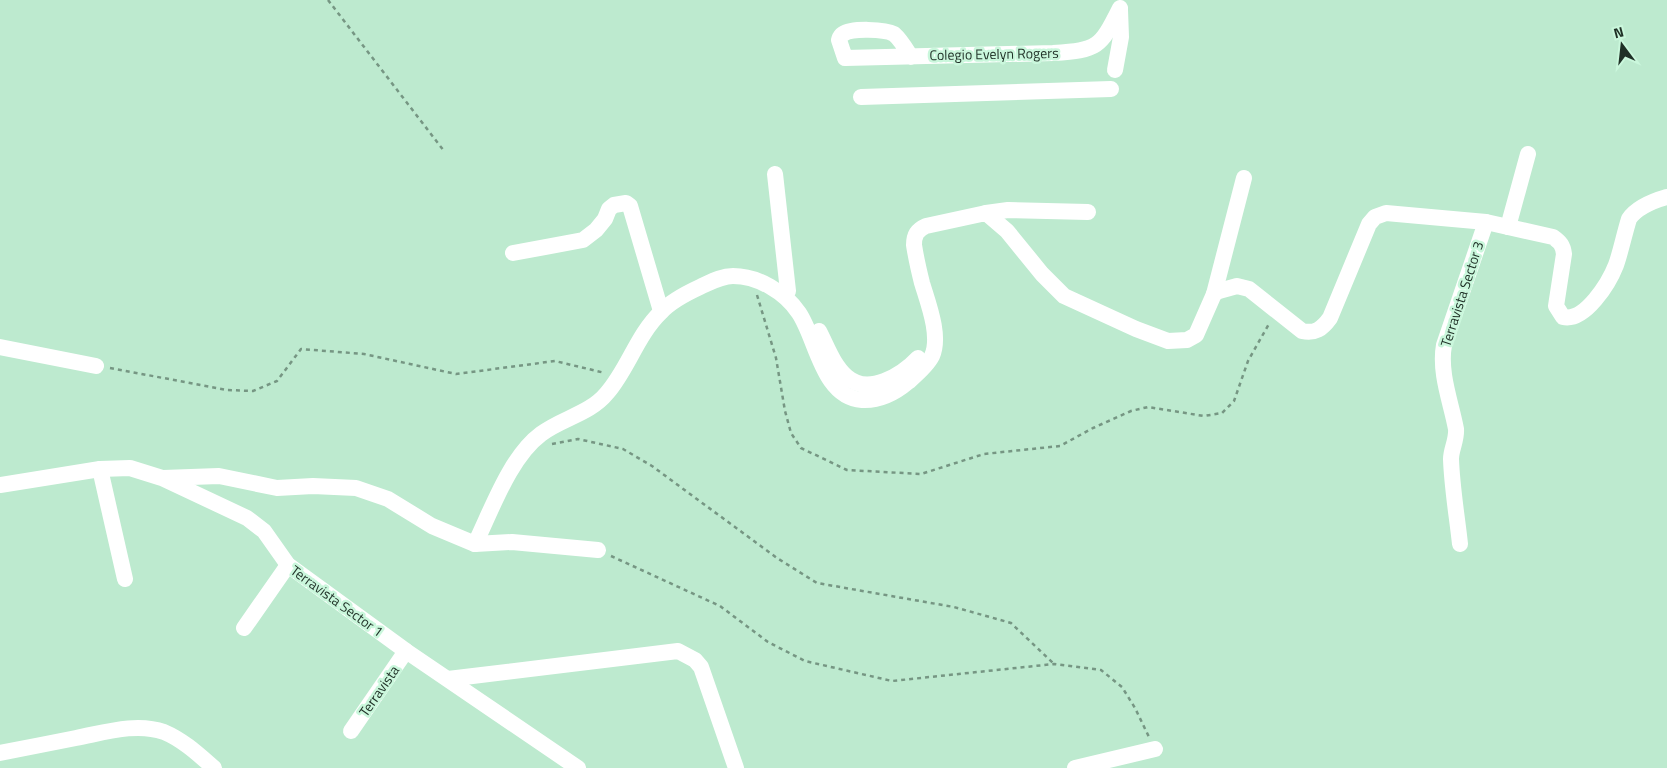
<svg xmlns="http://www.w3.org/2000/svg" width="1667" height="768" viewBox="0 0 1667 768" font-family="'Titillium Web',sans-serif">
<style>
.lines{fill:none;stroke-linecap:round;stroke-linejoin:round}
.path{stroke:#769683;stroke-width:2.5;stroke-dasharray:4 4;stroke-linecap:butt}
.minor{stroke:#fff;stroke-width:16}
.labels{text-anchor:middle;stroke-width:5;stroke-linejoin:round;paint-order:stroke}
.street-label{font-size:14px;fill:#1f3026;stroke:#caf7dc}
</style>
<rect width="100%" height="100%" fill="#bdeacf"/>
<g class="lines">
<g class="path">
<path d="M 328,0 L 444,151"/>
<path d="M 757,295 L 776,358 L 785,411 L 791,433 L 801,448 L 847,470 L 921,474 L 984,454 L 1060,446 L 1093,428 L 1131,411 L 1148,407 L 1204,416 L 1222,413 L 1234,401 L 1248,361 L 1270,322"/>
<path d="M 110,368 L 227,390 L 253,391 L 277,381 L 301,349 L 364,354 L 456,374 L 555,361 L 605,373"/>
<path d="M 552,444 L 578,439 L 623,449 L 652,466 L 777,558 L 817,583 L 954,607 L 1011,623 L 1054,664"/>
<path d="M 611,556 L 720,606 L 768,642 L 805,661 L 892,681 L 1054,664 L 1101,670 L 1122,687 L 1135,708 L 1149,737"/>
</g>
<g class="minor">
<path d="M 911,57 C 906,49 901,40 894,34 C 885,29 851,28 843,34 C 840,36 840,37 839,40 L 845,58 L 1053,53 C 1098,50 1100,48 1120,8"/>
<path d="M 1115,70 L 1121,37 L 1120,10"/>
<path d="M 861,97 L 1111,89"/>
<path d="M 775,174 L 788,291"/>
<path d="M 986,213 L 1008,210 L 1088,212"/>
<path d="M 1508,227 L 1528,154"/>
<path d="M 513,253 L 583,240 L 596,230 L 605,219 L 609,209 L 614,205 L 626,203 L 630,206 L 661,311"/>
<path d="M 1214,294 L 1244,178"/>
<path d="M 819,331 C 827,346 833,365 847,377 C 868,396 902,375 918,358"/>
<path d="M 0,347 L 96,366"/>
<path d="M 100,469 L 125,579"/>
<path d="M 163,478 L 219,476 L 277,488 L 313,486 L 356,488 L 388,499 L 432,526 L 475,544 L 512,542 L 598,550"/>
<path d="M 0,485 L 100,469 L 130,468 L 162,478 L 247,518 L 264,531 L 288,565 L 406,651 L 578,768"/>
<path d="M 475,544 C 492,509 510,457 541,434 C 562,418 590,414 607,393 C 628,369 637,335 661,312 C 671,301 687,293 700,287 C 711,282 721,276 733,276 C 758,276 785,292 799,313 C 817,340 822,397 862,400 C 879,401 895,393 908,382 C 916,375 927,366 932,356 C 941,336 928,303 922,283 C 919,271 916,258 914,245 C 914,235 917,230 926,226 L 986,213 L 1007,231 L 1042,274 L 1064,296 L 1136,329 L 1168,341 L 1187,340 L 1196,335 L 1214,294 L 1219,291 L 1237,286 L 1249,289 L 1302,331 C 1315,334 1322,329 1330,318 L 1369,224 L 1375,217 L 1386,213 L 1486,222 L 1553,237 C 1560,242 1563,245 1564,254 L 1556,306 L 1563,317 C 1585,322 1609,283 1616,265 C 1621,251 1624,235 1629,219 C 1637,207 1653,201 1667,197"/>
<path d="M 1460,544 C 1457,516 1452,488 1451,459 C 1451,449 1457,440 1456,429 C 1451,402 1439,373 1444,345 L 1486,222"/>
<path d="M 244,628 L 288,565"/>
<path d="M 448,679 L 678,651 L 695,660 L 701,667 L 736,768"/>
<path d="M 351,731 L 406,651"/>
<path d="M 0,753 C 25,748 51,743 76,738 C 103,733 136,722 164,732 C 183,740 198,754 214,768"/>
<path d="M 1075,768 L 1155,749"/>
</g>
</g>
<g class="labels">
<g class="street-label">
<text transform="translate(994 54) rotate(-1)" y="5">Colegio Evelyn Rogers</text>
<text transform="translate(1462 294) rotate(-72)" y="5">Terravista Sector 3</text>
<text transform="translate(337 601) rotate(36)" y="5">Terravista Sector 1</text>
<text transform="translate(379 691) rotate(-55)" y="5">Terravista</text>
</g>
</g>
<g transform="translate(1622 45) rotate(345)" stroke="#caf7dc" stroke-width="4" paint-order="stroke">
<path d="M0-4L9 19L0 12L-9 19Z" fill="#1f3026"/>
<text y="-8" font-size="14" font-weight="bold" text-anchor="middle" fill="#1f3026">N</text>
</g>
</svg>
